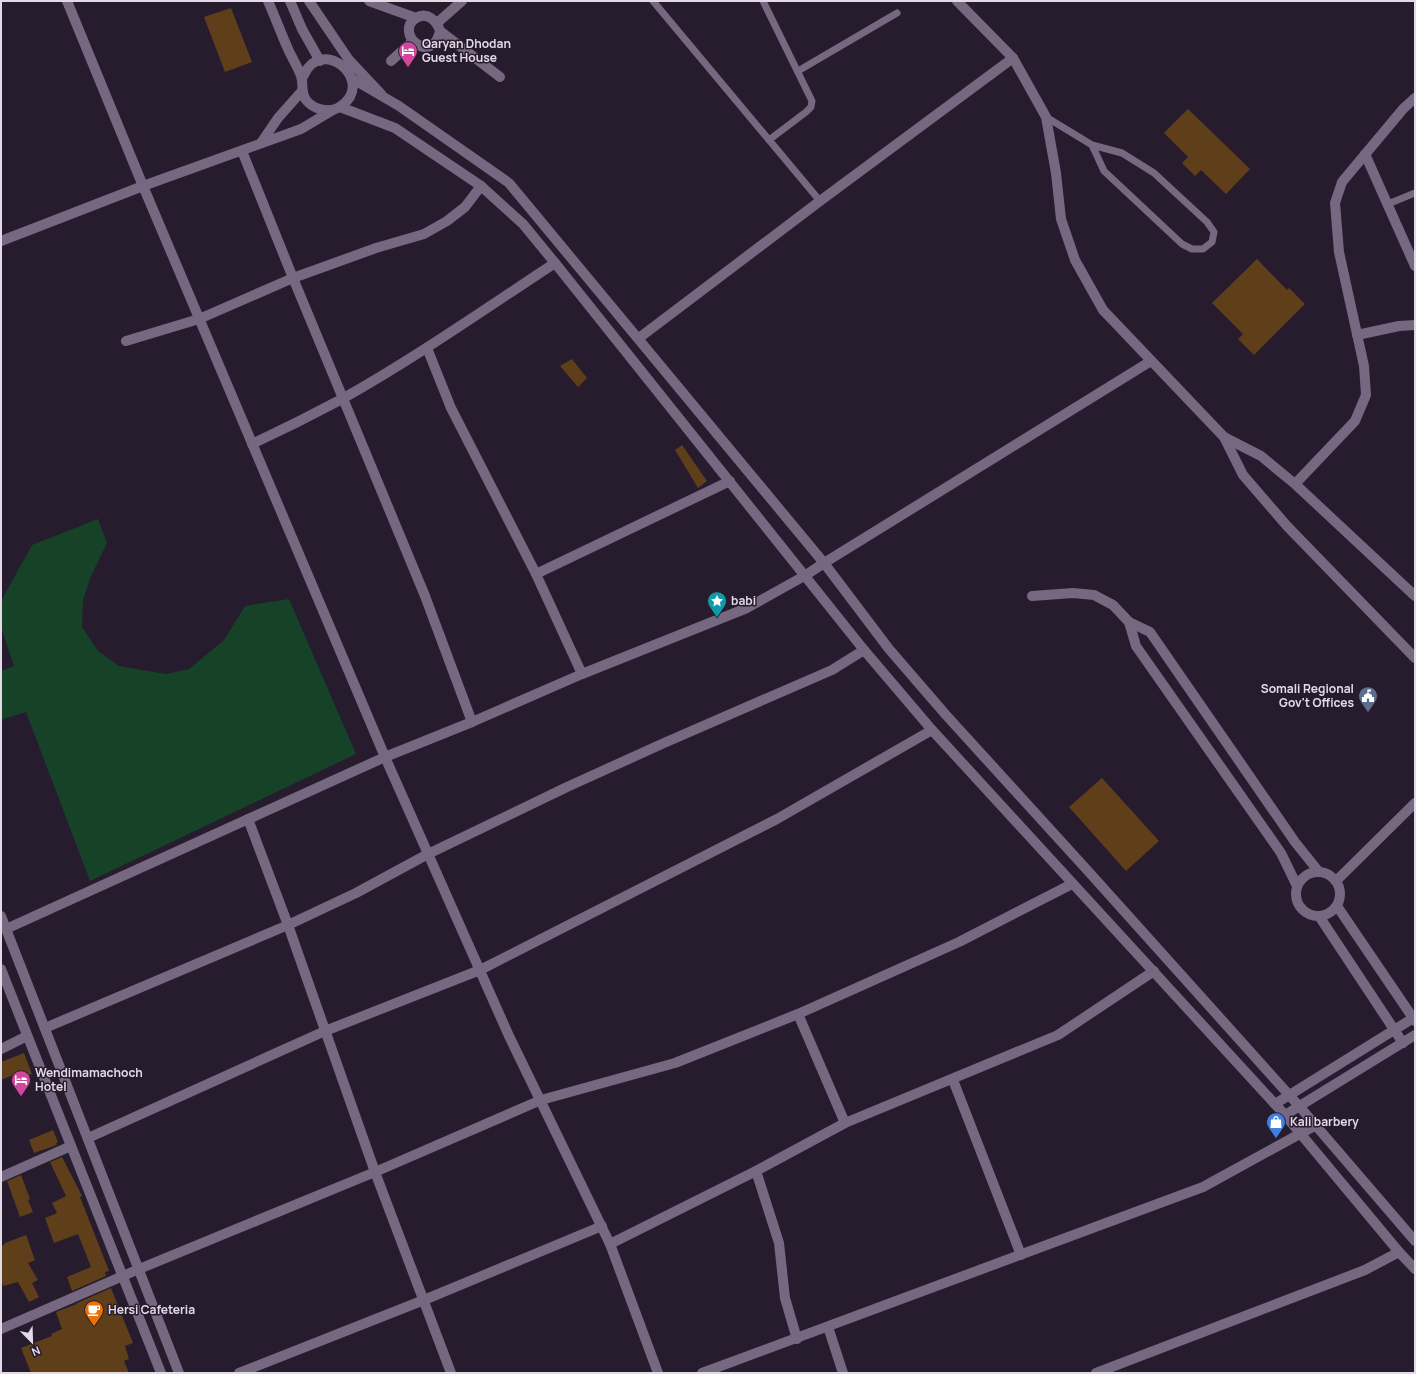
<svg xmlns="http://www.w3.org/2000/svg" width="1416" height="1374" viewBox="0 0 1416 1374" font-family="Manrope,sans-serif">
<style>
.green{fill:#164227}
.building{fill:#5e3f1a}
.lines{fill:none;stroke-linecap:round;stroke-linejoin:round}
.service{stroke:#766880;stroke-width:7}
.minor{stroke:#766880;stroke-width:10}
.tertiary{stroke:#766880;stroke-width:10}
.secondary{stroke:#766880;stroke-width:10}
.labels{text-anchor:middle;stroke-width:3;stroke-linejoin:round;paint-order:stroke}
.poi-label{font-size:12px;font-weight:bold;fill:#e2dae7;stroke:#271b2e;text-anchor:start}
</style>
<rect width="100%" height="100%" fill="#271b2e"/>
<path class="green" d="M 98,519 L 107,543 L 91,576 L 83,600 L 82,627 L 98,651 L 119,666 L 166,674 L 189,669 L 224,640 L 245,606 L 289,599 L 356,754 L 90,881 L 26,712 L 1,720 L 1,671 L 14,666 L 1,627 L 1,601 L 32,545 Z"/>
<g class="building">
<path d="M 231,8 L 252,62 L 225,72 L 204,17 Z"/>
<path d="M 1188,109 L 1250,169 L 1226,194 L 1201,170 L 1195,176 L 1182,163 L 1188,157 L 1164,133 Z"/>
<path d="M 1257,259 L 1287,290 L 1289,288 L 1305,304 L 1254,355 L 1238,339 L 1243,334 L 1212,303 Z"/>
<path d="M 572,359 L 587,378 L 578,387 L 560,366 Z"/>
<path d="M 682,445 L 707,481 L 698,488 L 675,450 Z"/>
<path d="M 1102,778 L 1159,841 L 1126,871 L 1069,807 Z"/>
<path d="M 24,1053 L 32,1074 L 20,1078 L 18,1073 L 1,1080 L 1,1062 Z"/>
<path d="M 53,1130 L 58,1142 L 56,1143 L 57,1145 L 34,1153 L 29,1140 Z"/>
<path d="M 62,1157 L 82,1196 L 80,1197 L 109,1271 L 105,1272 L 106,1276 L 72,1291 L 67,1277 L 91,1267 L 78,1234 L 54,1243 L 45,1218 L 57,1213 L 52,1203 L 66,1196 L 50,1162 Z"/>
<path d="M 21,1175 L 30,1199 L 28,1200 L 33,1212 L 20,1217 L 7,1181 Z"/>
<path d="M 26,1235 L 35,1260 L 28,1263 L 38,1280 L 32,1283 L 39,1297 L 29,1302 L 18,1282 L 3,1286 L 1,1279 L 1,1246 L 5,1244 L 5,1243 Z"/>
<path d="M 111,1288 L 133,1343 L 125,1346 L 129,1359 L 124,1361 L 129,1373 L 31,1373 L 21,1348 L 52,1336 L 51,1334 L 62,1329 L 56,1312 L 77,1304 L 77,1303 Z"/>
</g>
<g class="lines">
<g class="service">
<path d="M 653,1 L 820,201"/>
<path d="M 763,1 L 812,101 L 811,107 L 806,112 L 769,140"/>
<path d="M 798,71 L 897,13"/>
<path d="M 1046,117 L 1092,145 L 1122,153 L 1154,173 L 1207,222 L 1214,232 L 1212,242 L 1203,249 L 1192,249 L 1182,244 L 1104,171 L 1092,145"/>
<path d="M 1388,204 L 1415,193"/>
</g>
<g class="minor">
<path d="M 67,1 L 143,186 L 385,757 L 509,1036 L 610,1244 L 658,1373"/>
<path d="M 309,1 L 349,60 L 381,94"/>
<path d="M 369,1 L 416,18"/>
<path d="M 957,1 L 1013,58 L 1046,117 L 1056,173 L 1061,219 L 1075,260 L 1103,310 L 1224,437 L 1243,475 L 1287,526 L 1415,658"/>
<path d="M 437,23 L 462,1"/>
<path d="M 440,31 C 432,67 393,33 416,18 C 427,11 437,21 440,31 L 500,77"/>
<path d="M 391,61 L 413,41"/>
<path d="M 242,151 L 293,278 L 425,596 L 472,722"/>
<path d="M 1365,154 L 1415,266"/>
<path d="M 1357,335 L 1399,326 L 1415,325"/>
<path d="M 639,338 L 820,201 L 1013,58"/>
<path d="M 126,341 L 199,319 L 293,278 L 376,248 L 424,234 L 447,221 L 465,207 L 481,186"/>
<path d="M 427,348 L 451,408 L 536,574 L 582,674"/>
<path d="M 1224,437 L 1261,456 L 1295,484 L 1415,596"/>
<path d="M 252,444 C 282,430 312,415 342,399 C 415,358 485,309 555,263"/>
<path d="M 1295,484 L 1355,421 L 1366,395 L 1364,366 L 1339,252 L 1335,203 L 1342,182 L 1403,109 L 1415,98"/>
<path d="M 536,574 L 730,481"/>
<path d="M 1032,596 L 1073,593 L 1094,595 L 1113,605 L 1129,622 L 1150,632 L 1295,842 L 1319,872"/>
<path d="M 1129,622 L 1136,646 L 1281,853 L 1297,886"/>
<path d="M 248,819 L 288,925 L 375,1172 L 451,1373"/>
<circle cx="1318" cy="894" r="22"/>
<path d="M 1336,881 L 1415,803"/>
<path d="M 1337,906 L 1415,1021"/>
<path d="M 1319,916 L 1403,1043"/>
<path d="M 6,929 L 385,757 L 472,722 L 582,674 L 747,608 L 806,575 L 824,563 L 1151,361"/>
<path d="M 798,1014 L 845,1123"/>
<path d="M 45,1028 L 288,925 L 356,893 L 428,854 L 567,787 L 664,743 L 832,670 L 864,650"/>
<path d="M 1,1049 L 27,1036"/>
<path d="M 953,1080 L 1021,1255"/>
<path d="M 1275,1104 L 1415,1017"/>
<path d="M 1285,1115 L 1415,1035"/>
<path d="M 88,1138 L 325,1031 L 480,970 L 777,819 L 932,730"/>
<path d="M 756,1171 L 779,1243 L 785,1298 L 797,1339"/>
<path d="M 1,1177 L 71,1146"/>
<path d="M 610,1244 L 756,1171 L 845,1123 L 1058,1035 L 1154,971"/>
<path d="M 828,1327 L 843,1373"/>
<path d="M 1,1329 L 139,1269 L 375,1172 L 541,1100 L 675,1063 L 798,1014 L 959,942 L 1072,884"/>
<path d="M 239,1373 L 424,1300 L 602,1226"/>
<path d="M 702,1373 L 1203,1187 L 1316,1125"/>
<path d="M 1096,1373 L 1365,1270 L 1399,1252"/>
</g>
<g class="tertiary">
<path d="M 261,143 L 278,118 L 302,91"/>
<path d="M 1,241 L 143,186 L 301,129 L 333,110"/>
</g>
<g class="secondary">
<path d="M 268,1 C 275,17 281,33 288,49 C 292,58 298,67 301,76 C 304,84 300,91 306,100 C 314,110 330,114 341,106 C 374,83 329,41 308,68 C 306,71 304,75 302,78"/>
<path d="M 290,1 L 302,29 L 320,61"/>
<path d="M 351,78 L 399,106 L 509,183 L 824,563 L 889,649 L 946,715 L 1088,871 L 1299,1106 L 1415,1241"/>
<path d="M 340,107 L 395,128 L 481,186 L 523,224 L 555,263 L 864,650 L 932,730 L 1285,1115 L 1399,1252 L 1415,1269"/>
<path d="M 1,916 L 179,1373"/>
<path d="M 1,969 L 161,1373"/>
</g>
</g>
<defs>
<symbol id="hotel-pin" viewBox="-11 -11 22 30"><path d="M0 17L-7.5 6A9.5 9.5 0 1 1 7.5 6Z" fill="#d1479c" stroke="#271b2e"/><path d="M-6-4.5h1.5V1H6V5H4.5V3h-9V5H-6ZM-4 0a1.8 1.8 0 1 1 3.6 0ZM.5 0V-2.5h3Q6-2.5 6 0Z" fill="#fff"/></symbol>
<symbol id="sight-pin" viewBox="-11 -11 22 30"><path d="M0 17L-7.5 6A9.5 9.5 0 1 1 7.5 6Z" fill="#0f9aa8" stroke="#271b2e"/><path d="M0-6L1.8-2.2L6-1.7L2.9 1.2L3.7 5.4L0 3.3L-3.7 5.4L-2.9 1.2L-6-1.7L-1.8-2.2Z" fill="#fff"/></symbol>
<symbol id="civic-pin" viewBox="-11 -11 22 30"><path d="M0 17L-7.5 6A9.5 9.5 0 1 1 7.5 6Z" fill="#5c6f8a" stroke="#271b2e"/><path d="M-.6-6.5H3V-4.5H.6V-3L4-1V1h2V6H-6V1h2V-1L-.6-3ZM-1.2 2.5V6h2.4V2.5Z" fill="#fff"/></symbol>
<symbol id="shop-pin" viewBox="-11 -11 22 30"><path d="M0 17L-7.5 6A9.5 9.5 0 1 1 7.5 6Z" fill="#3f7fe0" stroke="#271b2e"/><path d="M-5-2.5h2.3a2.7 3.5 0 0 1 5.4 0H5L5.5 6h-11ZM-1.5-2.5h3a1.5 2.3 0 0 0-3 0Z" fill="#fff"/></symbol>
<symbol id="cafe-pin" viewBox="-11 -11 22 30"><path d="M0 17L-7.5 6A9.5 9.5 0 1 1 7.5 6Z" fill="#e8710a" stroke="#271b2e"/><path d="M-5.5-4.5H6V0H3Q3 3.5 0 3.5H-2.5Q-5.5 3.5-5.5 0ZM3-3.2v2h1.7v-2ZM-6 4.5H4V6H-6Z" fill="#fff"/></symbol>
</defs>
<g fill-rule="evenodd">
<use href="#hotel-pin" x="397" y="40" width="22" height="30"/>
<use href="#sight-pin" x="706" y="590" width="22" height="30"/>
<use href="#civic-pin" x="1357" y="685" width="22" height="30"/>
<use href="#hotel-pin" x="10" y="1069" width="22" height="30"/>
<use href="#shop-pin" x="1265" y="1111" width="22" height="30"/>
<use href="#cafe-pin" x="83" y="1299" width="22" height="30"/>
</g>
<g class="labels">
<g class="poi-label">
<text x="422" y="48">Qaryan Dhodan<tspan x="422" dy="14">Guest House</tspan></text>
<text x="731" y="605">babi</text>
<text x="1354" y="693" text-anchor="end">Somali Regional<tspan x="1354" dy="14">Gov't Offices</tspan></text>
<text x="35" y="1077">Wendimamachoch<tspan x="35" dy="14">Hotel</tspan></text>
<text x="1290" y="1126">Kali barbery</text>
<text x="108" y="1314">Hersi Cafeteria</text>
</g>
</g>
<rect width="1416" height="1374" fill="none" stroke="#e2dae7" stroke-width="4"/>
<g transform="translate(32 1342) rotate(157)" stroke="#271b2e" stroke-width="3" paint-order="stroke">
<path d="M0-3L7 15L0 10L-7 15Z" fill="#e2dae7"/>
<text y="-6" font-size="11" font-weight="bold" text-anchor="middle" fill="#e2dae7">N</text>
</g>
</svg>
